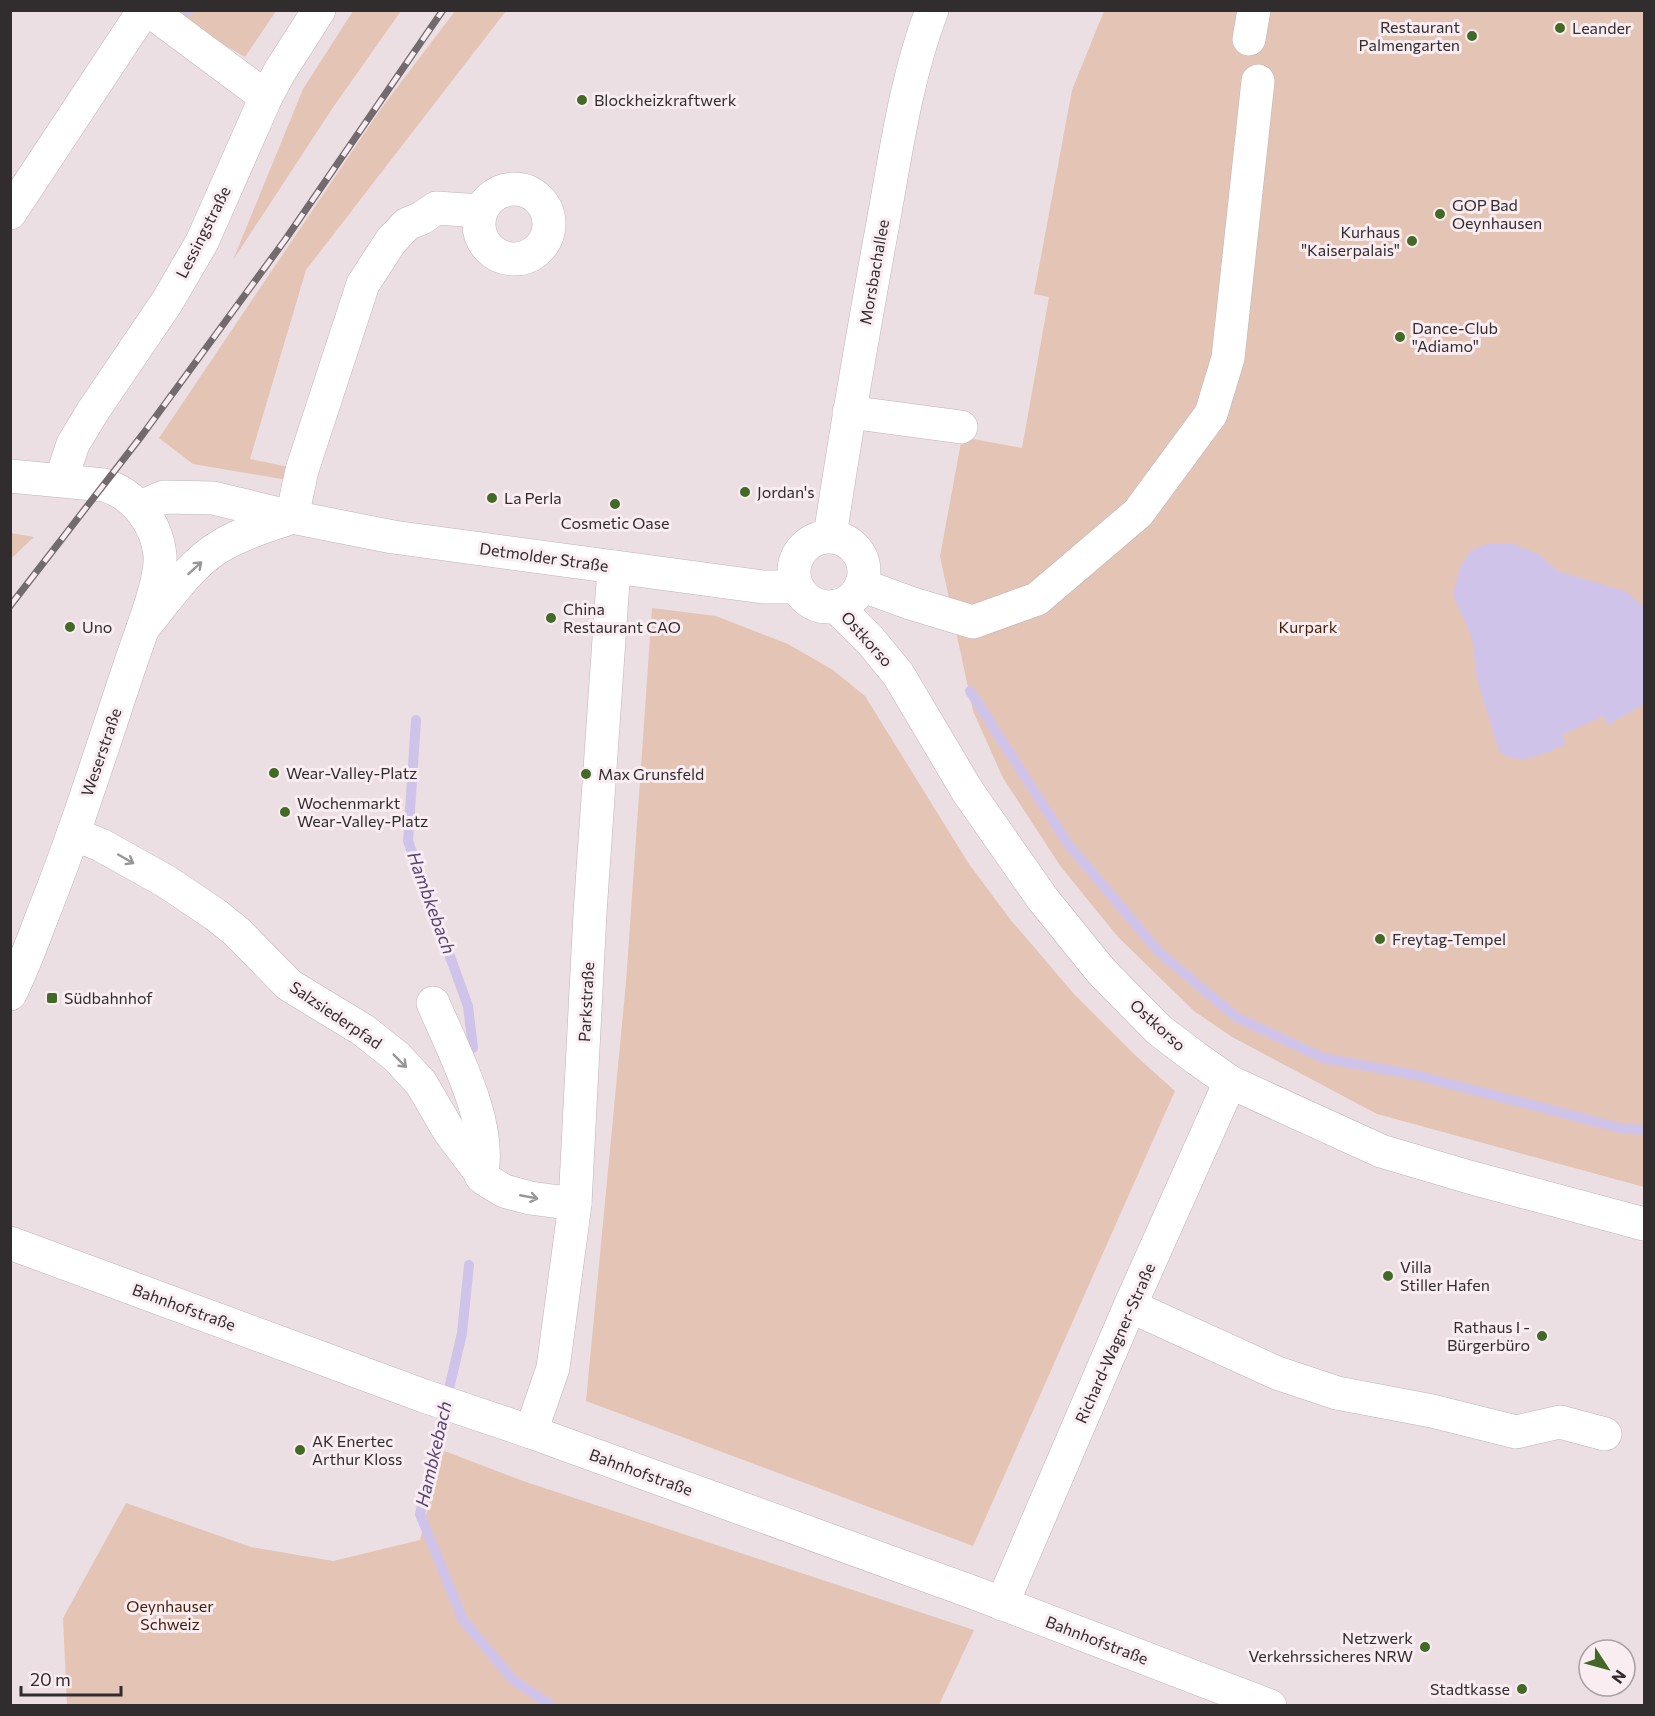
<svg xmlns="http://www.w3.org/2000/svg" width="1655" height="1716" viewBox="0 0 1655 1716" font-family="Commissioner,sans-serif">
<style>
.green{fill:#e4c5b5}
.water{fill:#cfc3ea}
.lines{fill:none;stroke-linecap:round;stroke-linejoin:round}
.stream{stroke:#cfc3ea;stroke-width:10}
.minor-casing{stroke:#bfb3b7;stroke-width:34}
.major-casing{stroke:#bfb3b7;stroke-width:34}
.minor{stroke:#fff;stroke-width:33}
.major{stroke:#fff;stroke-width:33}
.rail-casing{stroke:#726a6d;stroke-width:7}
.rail{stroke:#f9edf1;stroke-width:4.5;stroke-dasharray:14;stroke-linecap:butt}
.oneway{stroke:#989696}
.poi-dot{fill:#426a26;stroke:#f9edf1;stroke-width:2}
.labels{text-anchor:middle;stroke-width:6;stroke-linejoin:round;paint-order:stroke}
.poi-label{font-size:16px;fill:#312c2e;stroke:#f9edf1;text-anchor:start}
.street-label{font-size:16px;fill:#312c2e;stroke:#f9edf1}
.park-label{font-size:16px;fill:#441e05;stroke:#f9edf1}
.water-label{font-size:18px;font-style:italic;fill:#564477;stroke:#f9edf1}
</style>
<rect width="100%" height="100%" fill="#ebdfe3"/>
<g class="green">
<path d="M 166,11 L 276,11 L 245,57 Z"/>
<path d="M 353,11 L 401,11 L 334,106 L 233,260 L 303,89 Z"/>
<path d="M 455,11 L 506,11 L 306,270 L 250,459 L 298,469 L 293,481 L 193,464 L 159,438 L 380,110 Z"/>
<path d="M 1104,11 L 1644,11 L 1644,1187 L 1377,1114 L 1232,1037 L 1194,1011 L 1118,937 L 1061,867 L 1003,778 L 973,711 L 940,556 L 962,437 L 1022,448 L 1049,297 L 1034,294 L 1072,90 Z"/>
<path d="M 11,533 L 34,537 L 11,559 L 10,533 Z"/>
<path d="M 652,608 L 716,616 L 788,644 L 833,670 L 865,696 L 969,864 L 1010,919 L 1074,994 L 1136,1056 L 1175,1091 L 973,1546 L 586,1401 L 626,982 Z"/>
<path d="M 442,1450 L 526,1482 L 974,1630 L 939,1705 L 67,1705 L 63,1618 L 126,1503 L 251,1547 L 333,1561 L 420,1540 Z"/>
</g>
<path class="water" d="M 1487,544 L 1514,544 L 1538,554 L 1558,571 L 1627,592 L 1644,607 L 1644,704 L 1608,725 L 1603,716 L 1562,735 L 1566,744 C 1543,754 1520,768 1499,751 L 1477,679 L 1472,638 L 1453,595 L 1460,567 L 1470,551 Z"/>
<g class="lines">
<g class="stream">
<path d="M 188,10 L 188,11"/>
<path d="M 970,691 L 1068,844 L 1159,952 L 1236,1017 L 1323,1058 L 1415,1075 L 1620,1128 L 1644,1130"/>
<path d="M 416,720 L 408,841 L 468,1006 L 473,1048"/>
<path d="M 469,1265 L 462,1333 L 420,1514 L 463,1620 L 513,1680 L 552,1706"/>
</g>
<defs>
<g id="minor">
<path d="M 149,10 L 266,97"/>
<path d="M 1249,39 L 1254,10"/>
<circle cx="514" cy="224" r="35"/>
<path d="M 10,213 L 144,10"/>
<path d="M 849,412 L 961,427"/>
<path d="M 61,480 L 73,444 L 93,411 L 167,302 L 202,242 L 266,97 L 280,71 L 319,10"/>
<path d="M 140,507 L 164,497 L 213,498 L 292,517 L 393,537 L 763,587 L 797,587"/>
<path d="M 830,536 C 846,431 864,327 883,223 C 896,152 906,78 932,10"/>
<circle cx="829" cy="572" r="35"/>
<path d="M 861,585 L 910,603 L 973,622 L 1037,599 L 1138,513 L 1211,414 L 1228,358 L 1258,81"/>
<path d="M 836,606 L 870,640 L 898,674 L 968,792 L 1042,898 L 1101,971 L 1159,1030 L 1196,1058 L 1230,1082 L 1381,1151 L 1469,1177 L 1644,1224"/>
<path d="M 143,628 C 166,601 188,566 219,547 C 241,533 268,526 292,517 L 302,470 L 363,284 L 391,241 L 407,224 L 422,218 L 436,208 L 481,211"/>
<path d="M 73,834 L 101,845 L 167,882 L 216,915 L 237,932 L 289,985 L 363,1030 L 397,1057 L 421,1083 L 449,1131 L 486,1180 L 504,1191 L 530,1198 L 575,1204"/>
<path d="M 433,1003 C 453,1050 494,1126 481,1176"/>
<path d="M 10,1243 L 424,1396 L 531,1432 L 972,1592 L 1270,1706"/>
<path d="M 1130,1306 L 1277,1373 L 1337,1393 L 1432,1411 L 1516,1432 L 1560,1422 L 1605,1434"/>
<path d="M 531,1432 L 553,1368 L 575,1204 L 590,913 L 614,567"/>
<path d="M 1002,1604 L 1130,1306 L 1230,1082"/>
</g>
<path id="major" d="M 10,476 L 104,485 C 135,494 157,524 160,555 C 162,582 139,637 130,665 C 102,748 76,832 43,914 C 33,941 23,968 10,994"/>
</defs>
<use href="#minor" class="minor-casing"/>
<use href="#major" class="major-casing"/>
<use href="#minor" class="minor"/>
<use href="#major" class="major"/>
<defs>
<path id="rail" d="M 10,606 L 143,434 L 285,240 L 443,10"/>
</defs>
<use href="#rail" class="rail-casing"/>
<use href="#rail" class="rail"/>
</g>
<defs><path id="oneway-shaft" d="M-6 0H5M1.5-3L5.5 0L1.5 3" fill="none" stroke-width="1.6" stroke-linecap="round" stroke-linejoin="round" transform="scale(1.5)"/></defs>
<g class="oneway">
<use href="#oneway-shaft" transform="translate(195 568) rotate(-42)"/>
<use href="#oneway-shaft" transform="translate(126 859) rotate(30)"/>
<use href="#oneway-shaft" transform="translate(400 1061) rotate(45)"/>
<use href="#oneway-shaft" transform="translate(529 1197) rotate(11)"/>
</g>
<g class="poi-dot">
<circle cx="1560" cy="28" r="6"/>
<circle cx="1472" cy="36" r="6"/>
<circle cx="582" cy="100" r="6"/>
<circle cx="1440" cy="214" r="6"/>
<circle cx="1412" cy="241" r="6"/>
<circle cx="1400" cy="337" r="6"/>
<circle cx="745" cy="492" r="6"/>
<circle cx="492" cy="498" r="6"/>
<circle cx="615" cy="504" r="6"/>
<circle cx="551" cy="618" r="6"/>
<circle cx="70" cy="627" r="6"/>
<circle cx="274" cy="773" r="6"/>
<circle cx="586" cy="774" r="6"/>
<circle cx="285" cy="812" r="6"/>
<circle cx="1380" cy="939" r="6"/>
<rect x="46" y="992" width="12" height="12" rx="3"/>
<circle cx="1388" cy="1276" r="6"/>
<circle cx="1542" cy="1336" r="6"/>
<circle cx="300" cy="1450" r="6"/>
<circle cx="1425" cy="1647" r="6"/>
<circle cx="1522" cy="1689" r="6"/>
</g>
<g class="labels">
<g class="poi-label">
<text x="1460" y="33" text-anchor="end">Restaurant<tspan x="1460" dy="18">Palmengarten</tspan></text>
<text x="1572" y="34">Leander</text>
<text x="594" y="106">Blockheizkraftwerk</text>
<text x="1452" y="211">GOP Bad<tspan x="1452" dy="18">Oeynhausen</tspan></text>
<text x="1400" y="238" text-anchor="end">Kurhaus<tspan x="1400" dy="18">"Kaiserpalais"</tspan></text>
<text x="1412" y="334">Dance-Club<tspan x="1412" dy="18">"Adiamo"</tspan></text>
<text x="757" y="498">Jordan's</text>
<text x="504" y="504">La Perla</text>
<text x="615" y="529" text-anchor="middle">Cosmetic Oase</text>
<text x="563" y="615">China<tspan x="563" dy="18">Restaurant CAO</tspan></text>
<text x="82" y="633">Uno</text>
<text x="286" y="779">Wear-Valley-Platz</text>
<text x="598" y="780">Max Grunsfeld</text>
<text x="297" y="809">Wochenmarkt<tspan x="297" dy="18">Wear-Valley-Platz</tspan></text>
<text x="1392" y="945">Freytag-Tempel</text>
<text x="64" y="1004">Südbahnhof</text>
<text x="1400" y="1273">Villa<tspan x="1400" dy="18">Stiller Hafen</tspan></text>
<text x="1530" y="1333" text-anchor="end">Rathaus I -<tspan x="1530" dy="18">Bürgerbüro</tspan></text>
<text x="312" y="1447">AK Enertec<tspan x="312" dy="18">Arthur Kloss</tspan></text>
<text x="1413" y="1644" text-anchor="end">Netzwerk<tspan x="1413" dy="18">Verkehrssicheres NRW</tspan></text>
<text x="1510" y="1695" text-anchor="end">Stadtkasse</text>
</g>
<g class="street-label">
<text transform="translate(203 232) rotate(-63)" y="6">Lessingstraße</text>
<text transform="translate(874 272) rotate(-80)" y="6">Morsbachallee</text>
<text transform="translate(544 557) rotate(8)" y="6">Detmolder Straße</text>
<text transform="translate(867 639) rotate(48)" y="6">Ostkorso</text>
<text transform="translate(101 752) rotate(-71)" y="6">Weserstraße</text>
<text transform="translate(586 1002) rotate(-87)" y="6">Parkstraße</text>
<text transform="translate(336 1015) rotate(34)" y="6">Salzsiederpfad</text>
<text transform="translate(1158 1025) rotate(42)" y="6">Ostkorso</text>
<text transform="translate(184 1307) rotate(20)" y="6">Bahnhofstraße</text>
<text transform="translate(1115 1343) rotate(-66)" y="6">Richard-Wagner-Straße</text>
<text transform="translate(641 1472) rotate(20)" y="6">Bahnhofstraße</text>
<text transform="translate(1097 1640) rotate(21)" y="6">Bahnhofstraße</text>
</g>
<g class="park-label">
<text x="1308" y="633">Kurpark</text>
<text x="170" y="1612">Oeynhauser<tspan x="170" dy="18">Schweiz</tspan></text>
</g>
<g class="water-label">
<text transform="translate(431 903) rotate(70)" y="6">Hambkebach</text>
<text transform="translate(434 1454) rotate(-77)" y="6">Hambkebach</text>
</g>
</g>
<rect width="1655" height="1716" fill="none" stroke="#312c2e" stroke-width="24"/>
<g transform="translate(1607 1668) rotate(126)"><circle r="28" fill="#f9edf1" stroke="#a9a0a3" stroke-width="1.5"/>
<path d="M0-4.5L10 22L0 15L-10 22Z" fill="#426a26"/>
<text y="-9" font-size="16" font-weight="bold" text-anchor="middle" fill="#312c2e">N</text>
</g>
<path d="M21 1686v9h100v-9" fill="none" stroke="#312c2e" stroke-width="3"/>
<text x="30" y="1686" font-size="18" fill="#312c2e" stroke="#f9edf1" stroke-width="4.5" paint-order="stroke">20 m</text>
</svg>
